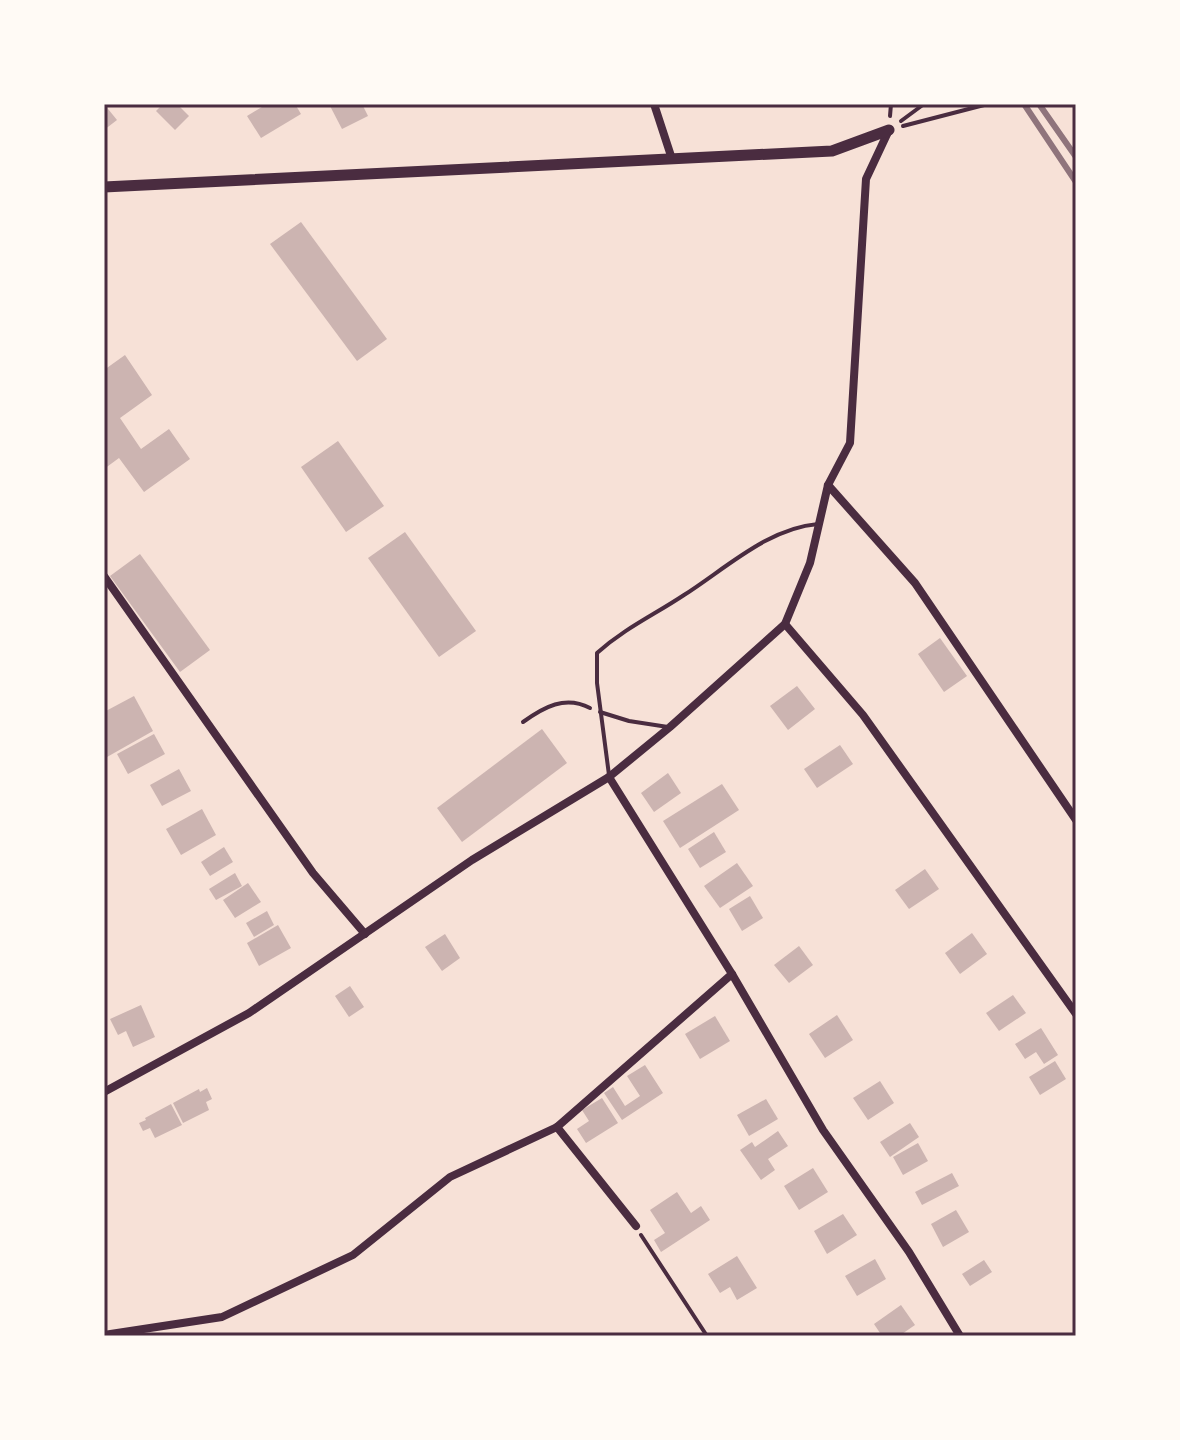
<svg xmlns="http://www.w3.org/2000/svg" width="1180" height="1440" viewBox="0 0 1180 1440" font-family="'Noto Serif',serif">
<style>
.building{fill:#ccb4b1}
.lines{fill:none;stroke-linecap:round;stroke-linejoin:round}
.path{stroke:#4a2c40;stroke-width:4}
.service{stroke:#4a2c40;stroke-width:4}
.minor{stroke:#4a2c40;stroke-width:8}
.tertiary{stroke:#4a2c40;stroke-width:11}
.rail{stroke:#8f747c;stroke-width:6}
.neatline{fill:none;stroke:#4a2c40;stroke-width:3}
</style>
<rect width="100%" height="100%" fill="#f7e1d7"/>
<g class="building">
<path d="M 104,104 L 117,120 L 104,130 Z"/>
<path d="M 163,104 L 177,104 L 189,116 L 175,130 L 156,111 Z"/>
<path d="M 267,104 L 295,104 L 301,114 L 261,138 L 247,116 Z"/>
<path d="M 329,104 L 362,104 L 368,116 L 342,129 Z"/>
<path d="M 301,222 L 387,339 L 357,361 L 270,244 Z"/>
<path d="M 125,355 L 152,395 L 120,418 L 141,449 L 169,429 L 190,459 L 144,492 L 119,458 L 104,469 L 104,370 Z"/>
<path d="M 338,441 L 384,506 L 346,532 L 301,467 Z"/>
<path d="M 405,532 L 476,631 L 439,657 L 368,558 Z"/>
<path d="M 140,554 L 210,650 L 180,672 L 110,576 Z"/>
<path d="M 940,638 L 967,676 L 944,692 L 918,654 Z"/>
<path d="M 797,686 L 815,709 L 788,730 L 770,706 Z"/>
<path d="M 134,696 L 153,731 L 107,757 L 104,752 L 104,712 Z"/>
<path d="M 542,729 L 567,763 L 462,842 L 437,808 Z"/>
<path d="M 154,734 L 165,754 L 128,774 L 117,754 Z"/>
<path d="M 840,745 L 853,764 L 817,788 L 804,769 Z"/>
<path d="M 179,769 L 191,791 L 162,806 L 150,785 Z"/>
<path d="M 668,773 L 681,793 L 654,812 L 641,793 Z"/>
<path d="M 722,784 L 739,810 L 680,848 L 663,821 Z"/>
<path d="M 202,809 L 216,835 L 181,855 L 166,829 Z"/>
<path d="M 714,832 L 726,852 L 700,868 L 688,849 Z"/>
<path d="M 224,847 L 233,862 L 210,876 L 201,862 Z"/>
<path d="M 737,863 L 753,886 L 720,908 L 704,886 Z"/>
<path d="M 925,869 L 939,889 L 909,909 L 895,890 Z"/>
<path d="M 235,873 L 242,886 L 216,900 L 209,889 Z"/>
<path d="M 248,883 L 261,902 L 235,918 L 223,900 Z"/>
<path d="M 750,896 L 763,918 L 742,931 L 729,909 Z"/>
<path d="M 267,911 L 274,925 L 254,937 L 246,923 Z"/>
<path d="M 278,925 L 291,948 L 259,966 L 247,943 Z"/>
<path d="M 972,933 L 987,954 L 960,974 L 945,953 Z"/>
<path d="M 445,934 L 460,958 L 442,971 L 425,947 Z"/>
<path d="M 799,946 L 813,965 L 789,983 L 774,965 Z"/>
<path d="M 350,986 L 364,1007 L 349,1017 L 335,996 Z"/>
<path d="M 1013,995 L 1026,1013 L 999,1031 L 986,1013 Z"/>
<path d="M 141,1005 L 155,1037 L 133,1047 L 126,1031 L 118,1035 L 110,1019 Z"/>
<path d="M 837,1015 L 853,1040 L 825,1058 L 809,1034 Z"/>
<path d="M 715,1016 L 730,1041 L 700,1059 L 685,1034 Z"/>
<path d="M 1041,1028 L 1058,1055 L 1044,1064 L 1036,1052 L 1025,1059 L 1015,1044 Z"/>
<path d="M 1055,1061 L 1066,1079 L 1040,1095 L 1029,1077 Z"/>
<path d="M 645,1065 L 663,1093 L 622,1120 L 604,1093 L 613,1087 L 625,1106 L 640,1096 L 627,1076 Z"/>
<path d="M 880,1081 L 894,1103 L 868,1120 L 853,1098 Z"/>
<path d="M 207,1088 L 212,1099 L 206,1102 L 209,1110 L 183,1123 L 173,1103 L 199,1089 L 200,1092 Z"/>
<path d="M 602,1098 L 618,1123 L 586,1143 L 577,1129 L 589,1121 L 582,1110 Z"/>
<path d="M 766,1099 L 778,1119 L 749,1136 L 737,1115 Z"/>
<path d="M 171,1104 L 182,1125 L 155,1138 L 150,1128 L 143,1131 L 139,1123 L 146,1120 L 145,1118 Z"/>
<path d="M 910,1123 L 919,1137 L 890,1157 L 880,1142 Z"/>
<path d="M 778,1131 L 788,1146 L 768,1159 L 775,1170 L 761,1180 L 740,1150 L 752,1142 L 755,1147 Z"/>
<path d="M 918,1143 L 928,1161 L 903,1175 L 893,1157 Z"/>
<path d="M 813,1168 L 828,1192 L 799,1210 L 784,1186 Z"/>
<path d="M 952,1173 L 959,1186 L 922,1205 L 915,1192 Z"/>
<path d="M 677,1192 L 691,1213 L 701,1206 L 710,1220 L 661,1252 L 654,1240 L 665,1233 L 650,1210 Z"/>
<path d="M 956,1210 L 969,1232 L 943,1247 L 931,1224 Z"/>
<path d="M 843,1214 L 857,1235 L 827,1254 L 814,1231 Z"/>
<path d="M 737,1256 L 757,1288 L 737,1300 L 730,1287 L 720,1293 L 708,1274 Z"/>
<path d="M 875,1259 L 886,1279 L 857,1296 L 845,1276 Z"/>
<path d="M 984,1260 L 992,1272 L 970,1286 L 962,1274 Z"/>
<path d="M 901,1305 L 915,1325 L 899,1336 L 882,1336 L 874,1324 Z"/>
</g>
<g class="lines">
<g class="path">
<path d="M 890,116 L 891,104"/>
<path d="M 901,121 L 924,104"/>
<path d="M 903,126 L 988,104"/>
<path d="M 523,722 C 544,707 565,695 590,708"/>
<path d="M 641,1235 L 707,1336"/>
</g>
<g class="service">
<path d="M 600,712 L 629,721 L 668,727"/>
<path d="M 609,775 L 597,683 L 597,653 C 625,628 654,615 684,595 C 725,569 768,528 818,524"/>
</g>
<g class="minor">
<path d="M 654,104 L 672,159"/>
<path d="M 828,485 L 915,583 L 1076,820"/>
<path d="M 104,576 L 313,873 L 365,934"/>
<path d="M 785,624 L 863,715 L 1076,1014"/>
<path d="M 609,777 L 732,974 L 823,1130 L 909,1252 L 960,1336"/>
<path d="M 104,1092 L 249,1013 L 472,860 L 609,777 L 670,727 L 785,624 L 810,563 L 828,485 L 850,443 L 866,179 L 889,130"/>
<path d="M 557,1127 L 636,1226"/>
<path d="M 104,1335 L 222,1317 L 353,1255 L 450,1177 L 557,1127 L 732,974"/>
</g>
<path class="tertiary" d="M 104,187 L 832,151 L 889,130"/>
<g class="rail">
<path d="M 1024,104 L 1076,182"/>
<path d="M 1039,104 L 1076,157"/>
</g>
</g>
<rect width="1180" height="1440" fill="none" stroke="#fffaf5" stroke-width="212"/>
<rect x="106" y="106" width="968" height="1228" class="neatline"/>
</svg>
